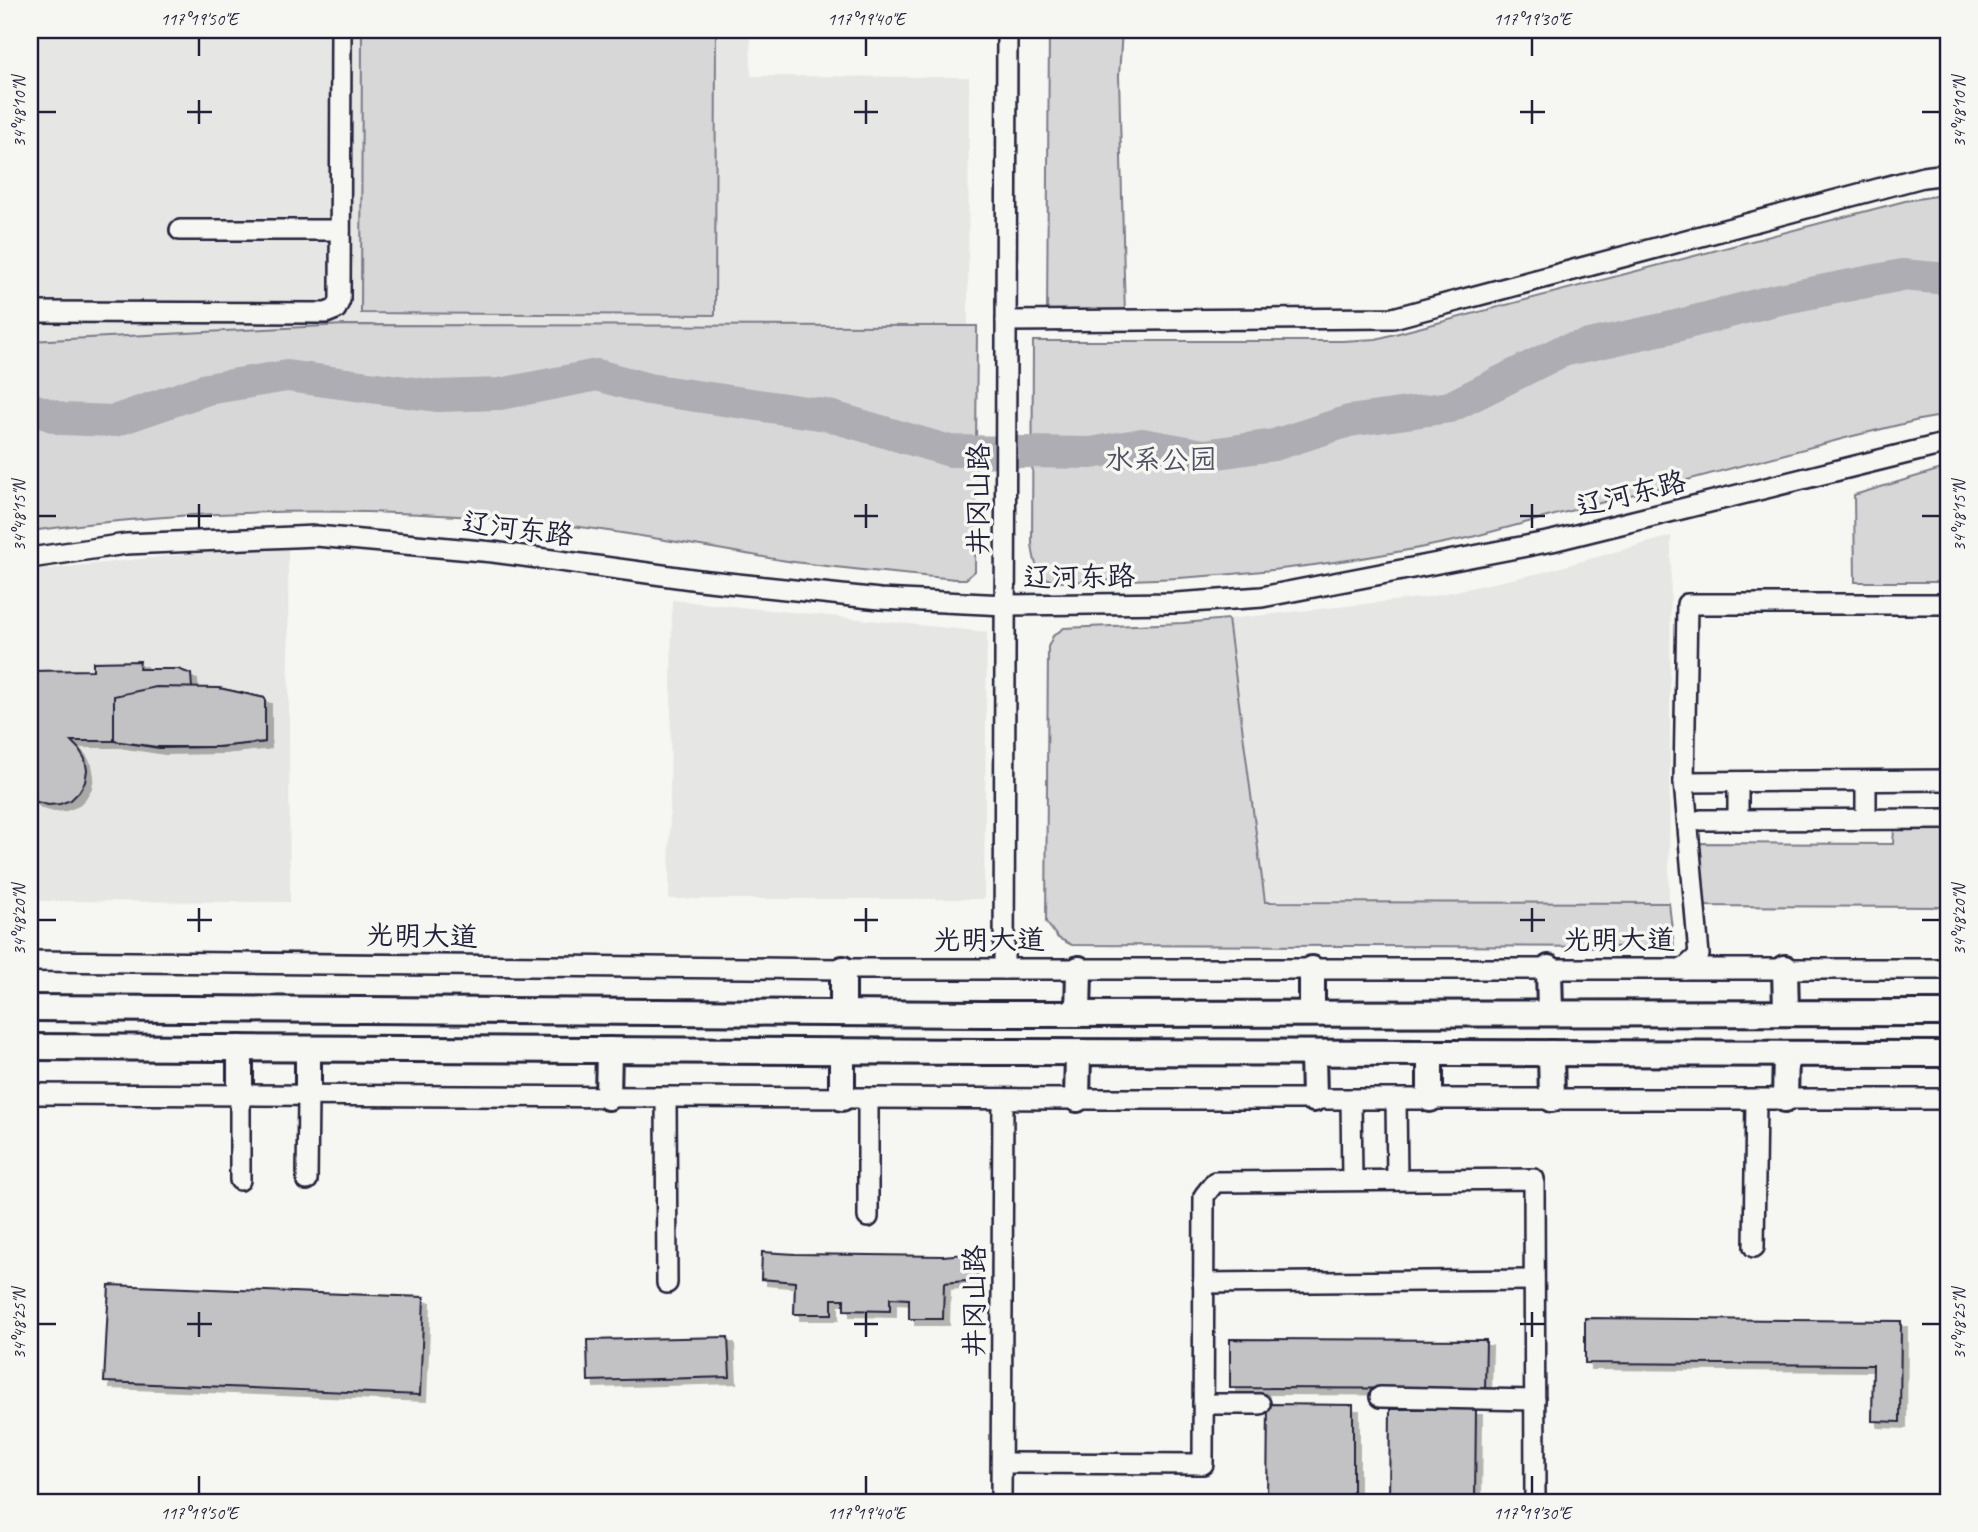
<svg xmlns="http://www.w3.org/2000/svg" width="1978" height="1532" viewBox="0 0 1978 1532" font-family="Caveat,'LXGW WenKai TC',sans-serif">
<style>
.built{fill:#e6e6e4}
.green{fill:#d7d7d7;stroke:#7c7c89;stroke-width:2}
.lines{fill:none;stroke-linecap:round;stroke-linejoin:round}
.river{stroke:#adadb3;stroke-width:32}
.building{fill:#c2c2c4;stroke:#22223b;stroke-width:2;filter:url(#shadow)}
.minor-casing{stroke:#22223b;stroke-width:24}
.major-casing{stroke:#22223b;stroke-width:30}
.minor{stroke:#f6f6f2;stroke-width:19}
.major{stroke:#f6f6f2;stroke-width:24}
.ticks{fill:none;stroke:#22223b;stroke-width:2.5}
.labels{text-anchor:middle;stroke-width:7;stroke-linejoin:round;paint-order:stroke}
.park-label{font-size:28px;fill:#4f4f62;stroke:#f6f6f2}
.street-label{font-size:28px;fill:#22223b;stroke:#f6f6f2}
.neatline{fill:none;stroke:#22223b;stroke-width:2.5}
.ticks-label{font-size:18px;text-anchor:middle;fill:#22223b}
</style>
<defs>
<filter id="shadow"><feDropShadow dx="6" dy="6" stdDeviation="0" flood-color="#0004"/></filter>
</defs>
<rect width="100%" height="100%" fill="#f6f6f2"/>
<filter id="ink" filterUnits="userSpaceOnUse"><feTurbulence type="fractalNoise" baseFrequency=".0143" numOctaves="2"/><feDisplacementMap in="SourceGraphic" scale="14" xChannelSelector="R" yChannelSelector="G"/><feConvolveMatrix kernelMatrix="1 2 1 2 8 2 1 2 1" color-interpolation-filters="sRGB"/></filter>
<g filter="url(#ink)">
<g class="built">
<path d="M 30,30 L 750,30 L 751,76 L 969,77 L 968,326 L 345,325 L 30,341 Z"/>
<path d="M 1671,536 L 1669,903 L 1264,902 L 1228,619 L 1428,597 L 1540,573 Z"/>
<path d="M 288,543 L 290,902 L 30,901 L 30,571 Z"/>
<path d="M 672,600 L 987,632 L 984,899 L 669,899 Z"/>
</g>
<g class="green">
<path d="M 362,30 L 716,30 L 715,315 L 361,313 Z"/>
<path d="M 1049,30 L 1122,30 L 1119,76 L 1125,317 L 1047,316 Z"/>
<path d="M 1948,194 L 1948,415 L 1919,420 L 1853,436 L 1468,538 C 1373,559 1276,572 1179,578 C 1138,580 1097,581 1056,582 C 1037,578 1034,562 1032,544 L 1033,341 L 1342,341 L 1376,339 L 1905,201 Z"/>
<path d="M 345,325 L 977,326 L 975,571 L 966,579 L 955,579 C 897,573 839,569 781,560 C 708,548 636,533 562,525 C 386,506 205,507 30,531 L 30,341 Z"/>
<path d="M 1948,467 L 1948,582 L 1855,582 L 1854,495 Z"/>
<path d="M 1228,619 L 1265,902 L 1669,903 L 1674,947 L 1072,945 L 1058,938 L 1046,922 L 1048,647 L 1053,636 L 1064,628 L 1183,623 Z"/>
<path d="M 1894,830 L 1948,830 L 1948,907 L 1688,906 L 1692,843 L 1893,844 Z"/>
</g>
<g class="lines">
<path class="river" d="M 30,408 L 62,419 L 114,421 L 207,389 L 287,376 L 437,396 L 500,394 L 597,375 L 648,389 L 826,415 L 950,451 L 1091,453 L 1142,444 L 1204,455 L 1274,445 L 1349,421 L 1450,407 L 1562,351 L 1672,327 L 1775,300 L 1902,275 L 1948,279"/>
</g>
<g class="building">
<path d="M 140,661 L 139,669 L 178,669 L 191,674 L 192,688 L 218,688 L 265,698 L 265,742 L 217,747 L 159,748 L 114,741 L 71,741 L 79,749 L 85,759 L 87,770 L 85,782 L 79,792 L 71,800 L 60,804 L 48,805 L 37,802 L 30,797 L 30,671 L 93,670 L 93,662 Z"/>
<path d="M 156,687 L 219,688 L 265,698 L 265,742 L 217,747 L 157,747 L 114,741 L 114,696 Z"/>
<path d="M 762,1252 L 795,1254 L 943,1256 L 976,1253 L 977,1280 L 944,1283 L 943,1319 L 909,1319 L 909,1299 L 890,1298 L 890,1311 L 844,1310 L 844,1299 L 832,1299 L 832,1314 L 794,1314 L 795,1282 L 761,1279 Z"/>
<path d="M 109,1285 L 424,1297 L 420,1395 L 104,1382 Z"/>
<path d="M 1585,1318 L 1901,1321 L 1900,1422 L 1872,1421 L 1873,1365 L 1585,1363 Z"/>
<path d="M 728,1337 L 730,1377 L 588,1381 L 587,1340 Z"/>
<path d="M 1230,1339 L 1486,1340 L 1485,1389 L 1230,1388 Z"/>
<path d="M 1268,1404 L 1353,1405 L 1353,1502 L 1267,1502 Z"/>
<path d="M 1390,1409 L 1476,1409 L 1475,1502 L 1389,1502 Z"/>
</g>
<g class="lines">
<defs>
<g id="minor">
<path d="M 180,230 L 340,230"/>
<path d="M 30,312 L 326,313 L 336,309 L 340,300 L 341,30"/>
<path d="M 1006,321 L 1393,318 L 1923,177 L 1948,174"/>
<path d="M 30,558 L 126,544 L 316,536 L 493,552 L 699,580 L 880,599 L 1006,605 L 1176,603 L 1262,597 L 1552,541 L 1948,443"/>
<path d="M 1866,781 L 1866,819"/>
<path d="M 1684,782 L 1948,780"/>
<path d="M 1738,782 L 1738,820"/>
<path d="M 1701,820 L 1948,819"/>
<path d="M 30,961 L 843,969 L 1948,969"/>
<path d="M 1004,969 L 1007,30"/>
<path d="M 1684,969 L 1699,955 L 1684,782 L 1687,604 L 1948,604"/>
<path d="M 30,1094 L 1077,1099 L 1948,1099"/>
<path d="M 240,1095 L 240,1180"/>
<path d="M 666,1098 L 667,1283"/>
<path d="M 868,1099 L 868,1217"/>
<path d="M 1351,1099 L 1352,1180"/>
<path d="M 1396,1099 L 1397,1180"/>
<path d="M 307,1180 L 308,1096"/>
<path d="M 1754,1247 L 1756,1099"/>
<path d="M 1203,1283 L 1534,1280"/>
<path d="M 1380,1397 L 1535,1400"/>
<path d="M 1203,1404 L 1260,1404"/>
<path d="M 1002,1463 L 1203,1464 L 1204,1196 L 1215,1182 L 1534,1179 L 1535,1502"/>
<path d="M 1001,1502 L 1003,1099"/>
</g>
<g id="major">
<path d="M 1549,968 L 1550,1013"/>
<path d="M 1785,968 L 1786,1013"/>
<path d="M 843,969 L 843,1013"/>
<path d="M 1312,969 L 1312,1013"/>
<path d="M 30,1008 L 982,1014 L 1948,1013"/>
<path d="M 1078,1014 L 1079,969"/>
<path d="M 30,1047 L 982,1052 L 1948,1054"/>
<path d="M 240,1048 L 240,1095"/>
<path d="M 842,1052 L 842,1098"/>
<path d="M 1313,1053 L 1314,1099"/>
<path d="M 1430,1053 L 1430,1099"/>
<path d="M 1551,1053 L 1552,1099"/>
<path d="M 308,1096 L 308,1049"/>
<path d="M 608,1097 L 609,1050"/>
<path d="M 1077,1099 L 1078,1053"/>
<path d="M 1785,1099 L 1786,1054"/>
</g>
</defs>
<use href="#minor" class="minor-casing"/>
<use href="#major" class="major-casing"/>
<use href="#minor" class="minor"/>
<use href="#major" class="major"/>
</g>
</g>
<path class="ticks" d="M 199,38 L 199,56M 866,38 L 866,56M 1532,38 L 1532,56M 199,100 L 199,124M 866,100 L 866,124M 1532,100 L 1532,124M 38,112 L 56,112M 187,112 L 212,112M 854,112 L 878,112M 1520,112 L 1545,112M 1922,112 L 1940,112M 199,504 L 199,528M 866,504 L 866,528M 1532,504 L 1532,528M 38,516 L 56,516M 187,516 L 212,516M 854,516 L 878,516M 1520,516 L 1545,516M 1922,516 L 1940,516M 199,908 L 199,932M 866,908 L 866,932M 1532,908 L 1532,932M 38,920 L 56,920M 187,920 L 212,920M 854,920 L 878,920M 1520,920 L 1545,920M 1922,920 L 1940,920M 199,1312 L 199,1337M 866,1312 L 866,1337M 1532,1312 L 1532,1337M 38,1324 L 56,1324M 187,1324 L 212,1324M 854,1324 L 878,1324M 1520,1324 L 1545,1324M 1922,1324 L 1940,1324M 199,1476 L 199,1494M 866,1476 L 866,1494M 1532,1476 L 1532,1494"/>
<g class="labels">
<g class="park-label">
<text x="1161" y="469">水系公园</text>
</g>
<g class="street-label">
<text transform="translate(1631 493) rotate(-14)" y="10">辽河东路</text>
<text transform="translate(978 499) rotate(-90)" y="10">井冈山路</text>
<text transform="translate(518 528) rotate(7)" y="10">辽河东路</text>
<text transform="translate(1079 576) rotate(-1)" y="10">辽河东路</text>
<text transform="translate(422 935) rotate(1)" y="10">光明大道</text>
<text x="989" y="949">光明大道</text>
<text x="1619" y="949">光明大道</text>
<text transform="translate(974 1301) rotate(-90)" y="10">井冈山路</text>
</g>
</g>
<rect width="1978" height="1532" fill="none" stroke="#f6f6f2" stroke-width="77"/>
<rect x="38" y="38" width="1902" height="1456" class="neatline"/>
<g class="ticks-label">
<text x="199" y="25">117°19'50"E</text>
<text x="866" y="25">117°19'40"E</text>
<text x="1532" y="25">117°19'30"E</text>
<text transform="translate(1959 112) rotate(-90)" y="6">34°48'10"N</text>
<text transform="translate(19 112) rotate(-90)" y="6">34°48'10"N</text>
<text transform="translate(1959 516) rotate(-90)" y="6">34°48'15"N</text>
<text transform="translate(19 516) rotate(-90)" y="6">34°48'15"N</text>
<text transform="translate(1959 920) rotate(-90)" y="6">34°48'20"N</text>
<text transform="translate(19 920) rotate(-90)" y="6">34°48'20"N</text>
<text transform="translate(1959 1324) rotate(-90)" y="6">34°48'25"N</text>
<text transform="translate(19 1324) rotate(-90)" y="6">34°48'25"N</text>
<text x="199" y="1519">117°19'50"E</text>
<text x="866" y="1519">117°19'40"E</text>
<text x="1532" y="1519">117°19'30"E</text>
</g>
</svg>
